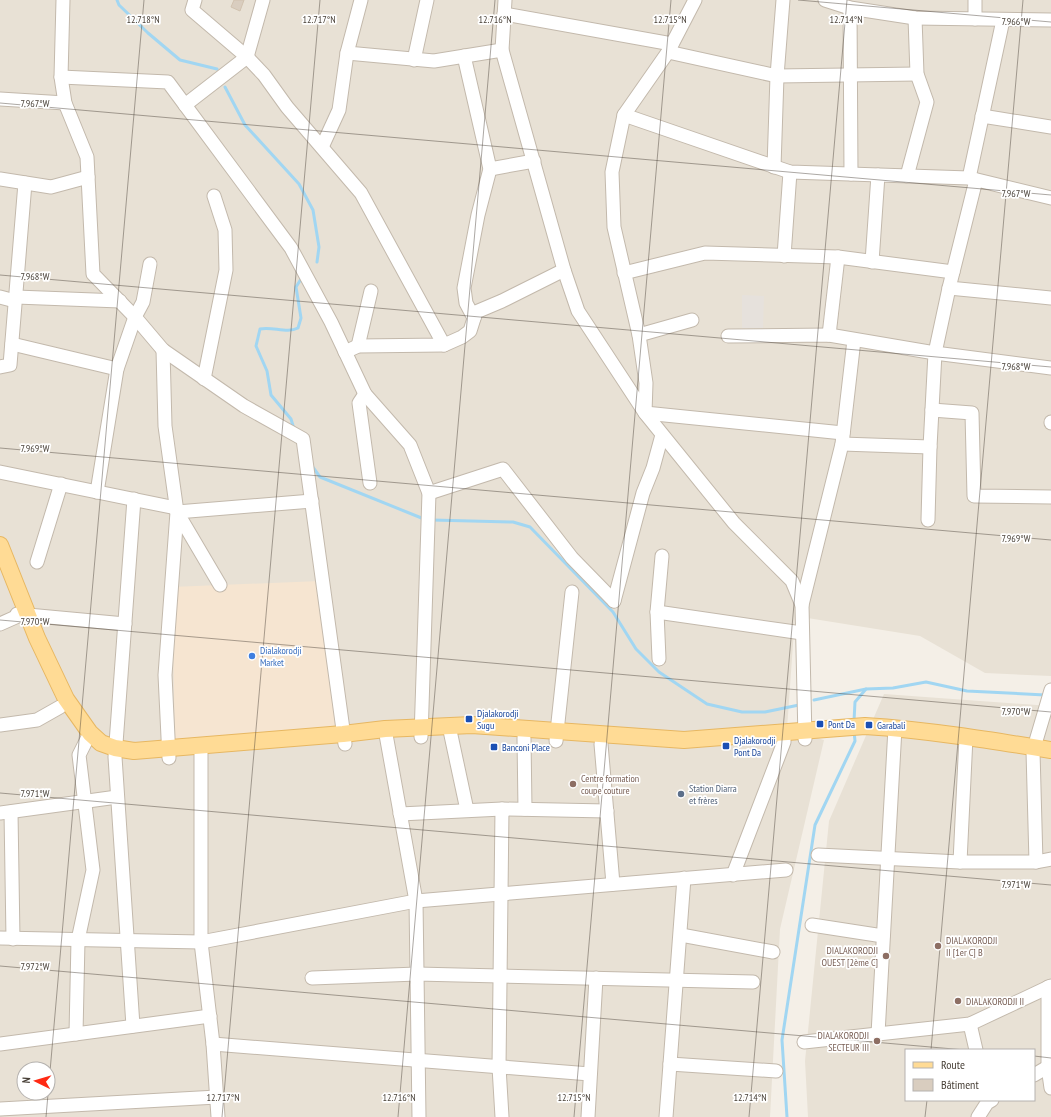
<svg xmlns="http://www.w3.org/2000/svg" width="1051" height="1117" viewBox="0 0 1051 1117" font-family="'PT Sans Narrow',sans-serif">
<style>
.residential{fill:#e8e1d5;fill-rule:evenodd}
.commercial{fill:#f6e5d1}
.industrial{fill:#e6e1dc}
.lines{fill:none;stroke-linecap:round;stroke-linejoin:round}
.stream{stroke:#a1d6f2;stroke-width:3}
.building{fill:#d9cdbf;stroke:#d1c2af}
.minor-casing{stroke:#c3b9ac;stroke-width:15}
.major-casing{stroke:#e7b762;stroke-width:18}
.minor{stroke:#fff;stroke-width:13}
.major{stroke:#ffdb95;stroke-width:16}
.ticks{fill:none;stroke:#473f36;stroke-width:1;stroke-opacity:0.45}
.shop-dot{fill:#3f7fe0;stroke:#fff;stroke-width:1.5}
.transit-dot{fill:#1a4fb4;stroke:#fff;stroke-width:1.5}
.education-dot{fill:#8d6e63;stroke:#fff;stroke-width:1.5}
.service-dot{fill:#5c6f8a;stroke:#fff;stroke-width:1.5}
.labels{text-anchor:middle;stroke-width:3.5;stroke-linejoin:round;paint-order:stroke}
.shop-label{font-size:10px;fill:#366cbe;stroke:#fff;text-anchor:start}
.transit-label{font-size:10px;fill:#164399;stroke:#fff;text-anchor:start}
.education-label{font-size:10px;fill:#785e54;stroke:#fff;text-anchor:start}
.service-label{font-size:10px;fill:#4e5e75;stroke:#fff;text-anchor:start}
.ticks-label{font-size:10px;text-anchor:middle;fill:#473f36;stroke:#fff;stroke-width:3.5;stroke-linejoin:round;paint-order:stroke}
</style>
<rect width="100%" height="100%" fill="#f4efe7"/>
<g class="residential">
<path d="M 0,0 L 1051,0 L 1051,676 L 985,673 L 920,636 L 795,616 L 787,729 L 824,740 L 780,929 L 770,1117 L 0,1117 ZM 24,1069 L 48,1069 L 48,1093 L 24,1093 Z"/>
<path d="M 884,694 L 1051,706 L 1051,1117 L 808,1117 L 805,1061 L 829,821 ZM 906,1050 L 1034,1050 L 1034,1100 L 906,1100 Z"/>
</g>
<path class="commercial" d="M 320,581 L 339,725 L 175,747 L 172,587 Z"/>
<path class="industrial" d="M 742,295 L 764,296 L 763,328 L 742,328 Z"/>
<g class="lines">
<g class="stream">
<path d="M 117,0 L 119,5 L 148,33 L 180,60 L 217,69"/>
<path d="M 225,87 L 245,125 L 299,184 L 313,210 L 319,247 L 317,262"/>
<path d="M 294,429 L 291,419 L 271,395 L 267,371 L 256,346 L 260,329 C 272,326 287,334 298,328 L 301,318 L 296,287 L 301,279"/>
<path d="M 312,466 L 320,477 L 424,519"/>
<path d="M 432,520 L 513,522 L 530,527 L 613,612 L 636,649 L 659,672 L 707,704 L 742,712 L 765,712 L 799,705"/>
<path d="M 814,700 L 866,689 L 893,688 L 926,682 L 967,691 L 1045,695"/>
<path d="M 854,721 L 855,702 L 866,689"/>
<path d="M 787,1117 L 782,1040 L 815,825 L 855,741 L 854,731"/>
</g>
</g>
<path class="building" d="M 234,0 L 244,0 L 240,11 L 231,7 Z"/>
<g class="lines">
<defs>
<g id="minor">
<path d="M 63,0 L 61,77 L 65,103 L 87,157 L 93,274 L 135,317 L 163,350 L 244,406 L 303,439 L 345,744"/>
<path d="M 195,0 L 192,10 L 247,57 L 264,75 L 287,107 L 361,193 L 444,345"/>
<path d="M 505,0 L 502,50 L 564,270 L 578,311 L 645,413 L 843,433"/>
<path d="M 695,0 L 668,52 L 624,115 L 612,172 L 614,227 L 639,335 L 646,383 L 645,413 L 734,523 L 792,581 L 802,605 L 805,739"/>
<path d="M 825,0 L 850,8 L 915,18 L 1051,20"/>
<path d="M 850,8 L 851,174"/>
<path d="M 504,14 L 672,44"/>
<path d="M 975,19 L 975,0"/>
<path d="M 668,52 L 777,76 L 917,74"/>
<path d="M 347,53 L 434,61 L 502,50"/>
<path d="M 464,56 L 490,169 L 478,215 L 464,288 L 466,303 L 474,318"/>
<path d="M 414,60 L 427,0"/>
<path d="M 61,77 L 168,82 L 291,248 L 331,322 L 365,394 L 410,445 L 429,493 L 421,737"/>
<path d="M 0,99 L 65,103"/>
<path d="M 185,105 L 247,57 L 263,0"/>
<path d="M 624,115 L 790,172 L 969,178 L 1051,198"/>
<path d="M 982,116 L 1051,127"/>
<path d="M 322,147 L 339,110 L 347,53 L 361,0"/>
<path d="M 774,167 L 777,76 L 783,0"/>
<path d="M 490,169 L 534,161"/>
<path d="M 907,176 L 927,102 L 917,74 L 915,18"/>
<path d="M 969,178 L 1003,20"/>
<path d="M 0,179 L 51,187 L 88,177"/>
<path d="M 784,256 L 790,172"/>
<path d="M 872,262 L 878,175"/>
<path d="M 624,273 L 705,253 L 838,257 L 953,272"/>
<path d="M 949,288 L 1051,298"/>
<path d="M 0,297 L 15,301"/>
<path d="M 16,297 L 120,301"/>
<path d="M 639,335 L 692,320"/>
<path d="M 829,335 L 838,257"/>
<path d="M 728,336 L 829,335 L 935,353 L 1051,368"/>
<path d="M 12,344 L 117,369"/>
<path d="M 358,346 L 371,291"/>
<path d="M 163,350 L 165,426 L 177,512 L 165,675 L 169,758"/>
<path d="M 345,352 L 358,346 L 444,345 L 462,337 L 470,331 L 476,312 L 502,301 L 564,270"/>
<path d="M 0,367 L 10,365 L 25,183"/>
<path d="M 204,379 L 226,270 L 225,230 L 214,196"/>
<path d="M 365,394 L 359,403 L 370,483"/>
<path d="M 932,410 L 972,413 L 974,496 L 1051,497"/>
<path d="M 1051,423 L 1051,422"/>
<path d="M 842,444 L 930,447"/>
<path d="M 0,472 L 176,508"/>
<path d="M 97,492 L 117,369 L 135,317 L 143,302 L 150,264"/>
<path d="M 429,493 L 503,469 L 572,558 L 614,601"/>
<path d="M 177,512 L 312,501"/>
<path d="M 177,512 L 220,585"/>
<path d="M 928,520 L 930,447 L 935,353 L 949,288 L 976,180"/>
<path d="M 37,562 L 61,484"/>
<path d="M 614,601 L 643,493 L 653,468 L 662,435"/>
<path d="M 802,605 L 842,444 L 854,340"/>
<path d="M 657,612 L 802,633"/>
<path d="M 17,614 L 125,624"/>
<path d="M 0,624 L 18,616"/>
<path d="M 659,659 L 657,612 L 662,556"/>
<path d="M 0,725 L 37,720 L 60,707"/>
<path d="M 449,726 L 467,810"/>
<path d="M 385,729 L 416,901 L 419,1117"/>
<path d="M 524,738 L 525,809"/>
<path d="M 556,741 L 572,592"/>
<path d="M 601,744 L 613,884"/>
<path d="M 201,746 L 201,942 L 213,1044 L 218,1117"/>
<path d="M 11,812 L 13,939"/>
<path d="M 0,813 L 117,797"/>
<path d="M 400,814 L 502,809 L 607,811"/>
<path d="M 818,855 L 960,862 L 1036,862 L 1051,859"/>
<path d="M 960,862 L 966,737"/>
<path d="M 1036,862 L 1033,751 L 1051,690"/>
<path d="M 733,875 L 784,742 L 784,732"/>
<path d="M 812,925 L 883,936"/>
<path d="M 681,935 L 773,952"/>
<path d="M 0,938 L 201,942 L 416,901 L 786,870"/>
<path d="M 312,978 L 417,974 L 753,982"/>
<path d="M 1048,987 L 1048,1067 L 1051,1088"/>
<path d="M 970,1024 L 976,1050"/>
<path d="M 133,1026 L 115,757 L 134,499"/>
<path d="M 76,1034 L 78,940 L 93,870 L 79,755 L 90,733"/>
<path d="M 878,1034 L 895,728"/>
<path d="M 804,1042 L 970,1024 L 1051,986"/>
<path d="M 0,1044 L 210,1016"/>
<path d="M 213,1044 L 590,1074"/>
<path d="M 670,1064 L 776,1071"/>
<path d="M 1034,1075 L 1051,1065"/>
<path d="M 0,1109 L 217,1097"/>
<path d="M 502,1117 L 499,1067 L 502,809"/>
<path d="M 588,1117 L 596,978"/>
<path d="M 666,1117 L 684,878"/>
<path d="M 978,1117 L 987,1103 L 992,1100"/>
</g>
<path id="major" d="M 0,545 L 37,638 L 66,699 L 90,733 L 101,743 L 115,748 L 134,751 L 343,734 L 385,729 L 472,725 L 684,740 L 865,726 C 927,730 989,740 1051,750"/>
</defs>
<use href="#minor" class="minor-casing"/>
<use href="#major" class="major-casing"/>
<use href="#minor" class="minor"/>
<use href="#major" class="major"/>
</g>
<path class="ticks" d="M 798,0 L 1051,22M 0,103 L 1051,195M 0,275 L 1051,367M 0,448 L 1051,540M 0,620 L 1051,712M 0,793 L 1051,885M 0,966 L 965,1050M 931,1050 L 1023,0M 1034,1056 L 1051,1058M 46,1117 L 144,0M 222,1117 L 320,0M 398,1117 L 495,0M 574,1117 L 671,0M 749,1117 L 847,0M 925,1117 L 927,1100"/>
<circle class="shop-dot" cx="252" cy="656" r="4"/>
<g class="transit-dot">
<rect x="465" y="715" width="8" height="8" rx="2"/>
<rect x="816" y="720" width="8" height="8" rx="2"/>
<rect x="865" y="721" width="8" height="8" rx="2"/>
<rect x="722" y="742" width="8" height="8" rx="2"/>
<rect x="490" y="743" width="8" height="8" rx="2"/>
</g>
<g class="education-dot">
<circle cx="573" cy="784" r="4"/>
<circle cx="938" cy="946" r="4"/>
<circle cx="886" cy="956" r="4"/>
<circle cx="958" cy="1001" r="4"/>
<circle cx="877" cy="1041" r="4"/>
</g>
<circle class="service-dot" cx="681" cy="794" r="4"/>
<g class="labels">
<g class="shop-label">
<text x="260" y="654">Dialakorodji<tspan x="260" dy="12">Market</tspan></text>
</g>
<g class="transit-label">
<text x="477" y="717">Djalakorodji<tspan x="477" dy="12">Sugu</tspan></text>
<text x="828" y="728">Pont Da</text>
<text x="877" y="729">Garabali</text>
<text x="734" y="744">Djalakorodji<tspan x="734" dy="12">Pont Da</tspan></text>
<text x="502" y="751">Banconi Place</text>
</g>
<g class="education-label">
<text x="581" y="782">Centre formation<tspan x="581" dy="12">coupe couture</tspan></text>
<text x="946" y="944">DIALAKORODJI<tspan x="946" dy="12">II [1er C] B</tspan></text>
<text x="878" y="954" text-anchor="end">DIALAKORODJI<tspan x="878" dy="12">OUEST [2ème C]</tspan></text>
<text x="966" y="1005">DIALAKORODJI II</text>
<text x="869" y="1039" text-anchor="end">DIALAKORODJI<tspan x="869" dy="12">SECTEUR III</tspan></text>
</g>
<g class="service-label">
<text x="689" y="792">Station Diarra<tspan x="689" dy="12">et frères</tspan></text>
</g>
</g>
<g class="ticks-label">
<text x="143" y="23">12.718°N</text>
<text x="319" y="23">12.717°N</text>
<text x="495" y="23">12.716°N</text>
<text x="670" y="23">12.715°N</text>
<text x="846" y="23">12.714°N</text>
<text x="1016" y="25">7.966°W</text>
<text x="35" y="107">7.967°W</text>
<text x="1016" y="197">7.967°W</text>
<text x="35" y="280">7.968°W</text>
<text x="1016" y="370">7.968°W</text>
<text x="35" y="452">7.969°W</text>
<text x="1016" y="542">7.969°W</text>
<text x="35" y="625">7.970°W</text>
<text x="1016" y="715">7.970°W</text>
<text x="35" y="797">7.971°W</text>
<text x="1016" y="888">7.971°W</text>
<text x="35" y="970">7.972°W</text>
<text x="223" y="1101">12.717°N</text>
<text x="399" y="1101">12.716°N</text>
<text x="574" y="1101">12.715°N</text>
<text x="750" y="1101">12.714°N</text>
</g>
<rect x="905" y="1049" width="130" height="52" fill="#ffffff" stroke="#b5b2af"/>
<rect x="913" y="1062" width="20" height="6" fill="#ffdb95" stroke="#b5b2af"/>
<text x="941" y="1069" font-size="12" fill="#473f36">Route</text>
<rect x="913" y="1079" width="20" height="12" fill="#d9cdbf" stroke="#b5b2af"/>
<text x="941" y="1089" font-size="12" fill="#473f36">Bâtiment</text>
<g transform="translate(36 1081) rotate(275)"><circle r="19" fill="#ffffff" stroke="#b5b2af"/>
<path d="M0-3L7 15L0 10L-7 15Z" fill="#ff2913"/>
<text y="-6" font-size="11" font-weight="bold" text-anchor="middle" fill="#473f36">N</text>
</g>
</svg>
